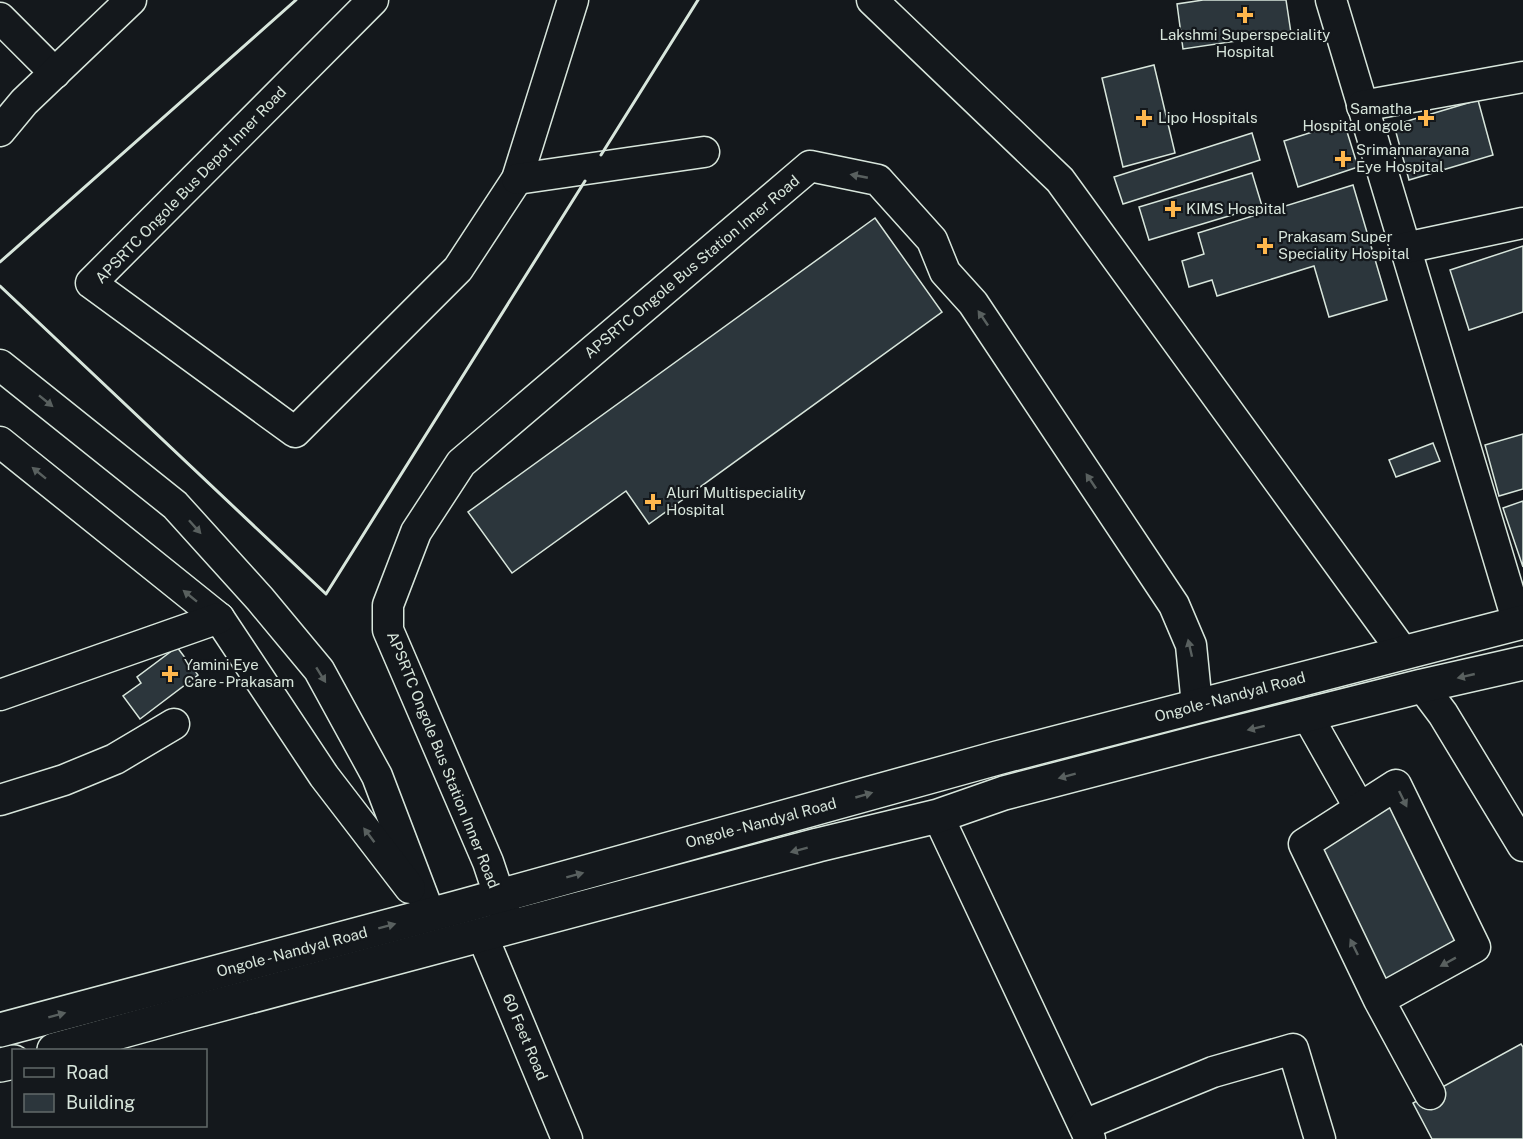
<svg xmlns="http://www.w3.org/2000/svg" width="1523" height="1139" viewBox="0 0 1523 1139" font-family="'Public Sans',sans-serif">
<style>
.building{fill:#2c363c;stroke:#d8e6dc;stroke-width:1.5}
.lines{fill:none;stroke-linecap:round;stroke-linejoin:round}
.minor-casing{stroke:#d8e6dc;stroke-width:33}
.major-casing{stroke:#d8e6dc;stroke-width:36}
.minor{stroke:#14181c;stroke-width:30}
.major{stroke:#14181c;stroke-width:33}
.wall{stroke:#d8e6dc;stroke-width:3}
.oneway{fill:#59605f}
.poi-dot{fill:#ffb74d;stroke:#14181c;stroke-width:2}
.labels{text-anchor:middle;stroke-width:4.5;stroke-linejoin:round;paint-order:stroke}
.poi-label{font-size:15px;fill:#d8e6dc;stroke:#14181c;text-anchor:start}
.street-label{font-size:15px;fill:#d8e6dc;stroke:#14181c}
</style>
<rect width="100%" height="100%" fill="#14181c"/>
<g class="building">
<path d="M 1203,0 L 1286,0 L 1291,33 L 1183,49 L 1177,4 Z"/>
<path d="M 1154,65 L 1175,153 L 1123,167 L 1102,78 Z"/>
<path d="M 1478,100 L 1493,155 L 1409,180 L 1394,125 Z"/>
<path d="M 1344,122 L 1358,167 L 1298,187 L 1284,141 Z"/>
<path d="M 1252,133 L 1260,160 L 1123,204 L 1114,177 Z"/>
<path d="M 1252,173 L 1262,206 L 1149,240 L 1139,207 Z"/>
<path d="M 1353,185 L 1387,300 L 1329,317 L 1314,266 L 1217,296 L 1212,280 L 1189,287 L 1182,261 L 1204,254 L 1198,233 Z"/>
<path d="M 875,218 L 942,312 L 649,524 L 626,491 L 512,573 L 468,512 Z"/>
<path d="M 1523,246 L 1523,312 L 1469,330 L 1450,270 Z"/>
<path d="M 1523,434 L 1523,489 L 1499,496 L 1485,445 Z"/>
<path d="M 1433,443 L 1440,461 L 1396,477 L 1389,460 Z"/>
<path d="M 1523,501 L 1523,567 L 1503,508 Z"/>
<path d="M 177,647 L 198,675 L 140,719 L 123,696 L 141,683 L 137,677 Z"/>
<path d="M 1393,794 L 1465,944 L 1383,990 L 1313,846 Z"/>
<path d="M 1521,1044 L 1523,1047 L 1523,1139 L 1432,1139 L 1413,1103 Z"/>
</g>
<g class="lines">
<defs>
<g id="minor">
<path d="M 373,0 L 91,283 L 295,432 L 458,269 L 517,179 L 573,0"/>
<path d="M 872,0 L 1060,180 L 1403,652"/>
<path d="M 1331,0 L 1518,623"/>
<path d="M 0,18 L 55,73"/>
<path d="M 1362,106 L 1523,77"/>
<path d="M 0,131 L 24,102 L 131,0"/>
<path d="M 517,179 L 704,152"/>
<path d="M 1405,248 L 1523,223"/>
<path d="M 0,365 L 175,505 L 260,599 L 319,670 L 377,776 L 430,915"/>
<path d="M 0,442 L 219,618 L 324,776 L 410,888"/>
<path d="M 1422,686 L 1443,714 L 1523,846"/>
<path d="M 0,695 L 219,618"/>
<path d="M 1307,715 L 1359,807"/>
<path d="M 0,800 L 64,780 L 115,759 L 174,724"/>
<path d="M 938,816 L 1090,1139"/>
<path d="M 507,919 L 488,862 L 388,630 L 388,605 L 416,532 L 461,463 L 810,166 L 878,180 L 932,240 L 945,272 L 973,303 L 1174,605 L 1191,645 L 1197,705"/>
<path d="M 482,935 L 567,1139"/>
<path d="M 1379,1000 L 1475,947 L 1396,785 L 1304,844 L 1379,1000 L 1430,1094"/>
<path d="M 1084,1125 L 1213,1072 L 1293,1049 L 1320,1139"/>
</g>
<g id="major">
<path d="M 0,1030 L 456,908 L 997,758 L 1523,622"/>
<path d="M 54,1050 L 181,1015 L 818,845 L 938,816 L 1004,793 L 1207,740 L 1422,686 L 1523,663"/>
<path d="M 0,1065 L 14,1062"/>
</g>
</defs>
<use href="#minor" class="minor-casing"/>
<use href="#major" class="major-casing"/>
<use href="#minor" class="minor"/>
<use href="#major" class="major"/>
<g class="wall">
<path d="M 601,155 L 698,0"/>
<path d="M 0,262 L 296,0"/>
<path d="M 0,286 L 326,594 L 585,181"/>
</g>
</g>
<defs><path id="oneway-solid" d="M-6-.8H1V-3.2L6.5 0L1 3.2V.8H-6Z" transform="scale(1.5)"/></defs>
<g class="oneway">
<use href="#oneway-solid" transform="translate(859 176) rotate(-169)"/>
<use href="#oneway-solid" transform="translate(983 318) rotate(-124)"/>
<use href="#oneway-solid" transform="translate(46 401) rotate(39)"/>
<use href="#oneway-solid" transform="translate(39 473) rotate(-141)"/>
<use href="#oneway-solid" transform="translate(1091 481) rotate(-124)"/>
<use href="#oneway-solid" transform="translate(195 527) rotate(48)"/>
<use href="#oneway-solid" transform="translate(190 596) rotate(-141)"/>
<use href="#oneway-solid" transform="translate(1190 648) rotate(-103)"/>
<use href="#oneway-solid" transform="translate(321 675) rotate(58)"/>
<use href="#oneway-solid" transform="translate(1466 676) rotate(167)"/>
<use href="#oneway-solid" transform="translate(1256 728) rotate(166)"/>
<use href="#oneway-solid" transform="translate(1067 776) rotate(165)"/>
<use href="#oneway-solid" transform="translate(864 795) rotate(-16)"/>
<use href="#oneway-solid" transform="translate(1403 799) rotate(64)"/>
<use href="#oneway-solid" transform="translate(369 835) rotate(-127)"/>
<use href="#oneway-solid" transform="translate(799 850) rotate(165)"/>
<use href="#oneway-solid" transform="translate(575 875) rotate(-15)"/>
<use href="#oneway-solid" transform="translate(387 926) rotate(-15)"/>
<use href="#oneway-solid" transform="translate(1354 947) rotate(-116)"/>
<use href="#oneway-solid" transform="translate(1448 962) rotate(151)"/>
<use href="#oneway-solid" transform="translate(57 1015) rotate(-15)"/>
</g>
<g class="poi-dot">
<path d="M1242 6h6v6h6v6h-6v6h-6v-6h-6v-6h6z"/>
<path d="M1141 109h6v6h6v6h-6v6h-6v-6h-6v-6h6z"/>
<path d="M1423 109h6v6h6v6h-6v6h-6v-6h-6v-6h6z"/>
<path d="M1340 150h6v6h6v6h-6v6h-6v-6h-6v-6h6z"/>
<path d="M1170 200h6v6h6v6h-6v6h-6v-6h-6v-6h6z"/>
<path d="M1262 237h6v6h6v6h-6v6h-6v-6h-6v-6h6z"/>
<path d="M650 493h6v6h6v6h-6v6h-6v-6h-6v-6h6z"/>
<path d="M167 665h6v6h6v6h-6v6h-6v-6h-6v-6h6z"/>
</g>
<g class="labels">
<g class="poi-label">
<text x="1245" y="40" text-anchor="middle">Lakshmi Superspeciality<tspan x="1245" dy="17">Hospital</tspan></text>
<text x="1412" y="114" text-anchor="end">Samatha<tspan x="1412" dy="17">Hospital ongole</tspan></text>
<text x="1158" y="123">Lipo Hospitals</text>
<text x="1356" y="155">Srimannarayana<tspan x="1356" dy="17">Eye Hospital</tspan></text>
<text x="1186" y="214">KIMS Hospital</text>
<text x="1278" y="242">Prakasam Super<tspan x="1278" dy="17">Speciality Hospital</tspan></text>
<text x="666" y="498">Aluri Multispeciality<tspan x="666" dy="17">Hospital</tspan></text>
<text x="184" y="670">Yamini Eye<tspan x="184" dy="17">Care - Prakasam</tspan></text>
</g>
<g class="street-label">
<text transform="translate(191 185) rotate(-46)" y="5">APSRTC Ongole Bus Depot Inner Road</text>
<text transform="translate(692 267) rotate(-40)" y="5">APSRTC Ongole Bus Station Inner Road</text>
<text transform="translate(1230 697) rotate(-15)" y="5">Ongole - Nandyal Road</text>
<text transform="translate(443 760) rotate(68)" y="5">APSRTC Ongole Bus Station Inner Road</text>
<text transform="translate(761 823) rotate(-15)" y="5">Ongole - Nandyal Road</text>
<text transform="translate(292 952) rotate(-15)" y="5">Ongole - Nandyal Road</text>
<text transform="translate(525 1037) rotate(67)" y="5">60 Feet Road</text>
</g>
</g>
<rect x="12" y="1049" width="195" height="78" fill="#14181c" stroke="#626a69" stroke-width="1.5"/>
<rect x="24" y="1068" width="30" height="9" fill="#14181c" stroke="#626a69" stroke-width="1.5"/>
<text x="66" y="1079" font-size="18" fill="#d8e6dc">Road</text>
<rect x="24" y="1094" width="30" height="18" fill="#2c363c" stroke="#626a69" stroke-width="1.5"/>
<text x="66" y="1109" font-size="18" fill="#d8e6dc">Building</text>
</svg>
